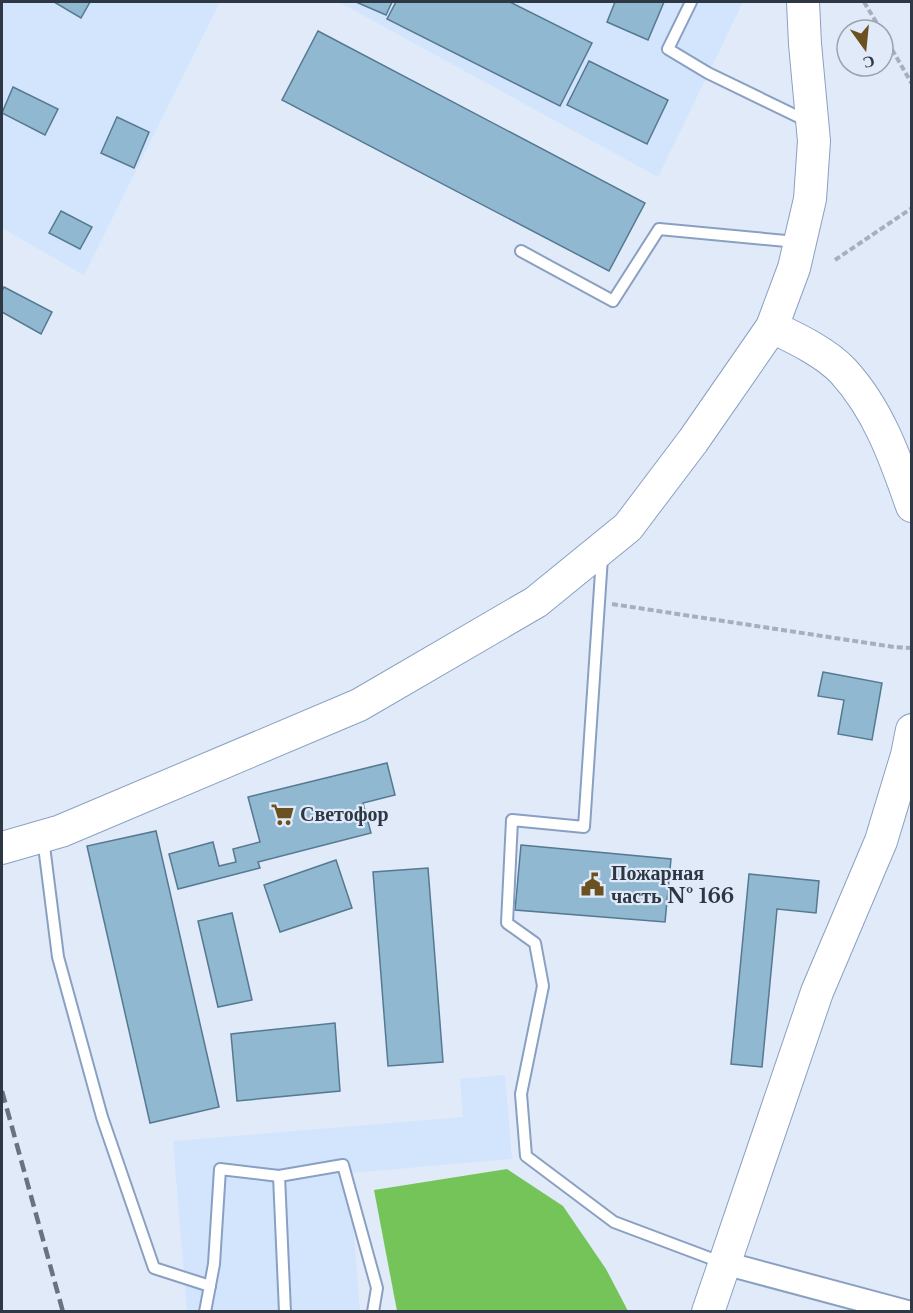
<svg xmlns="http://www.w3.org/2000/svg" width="913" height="1313" viewBox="0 0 913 1313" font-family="'Libre Baskerville',serif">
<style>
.built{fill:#d3e4fd}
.forest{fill:#75c459}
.building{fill:#91b8d1;stroke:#557991;stroke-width:1.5}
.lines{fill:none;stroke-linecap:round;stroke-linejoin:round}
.lane-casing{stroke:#8aa0c2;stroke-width:14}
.street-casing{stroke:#8aa0c2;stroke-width:26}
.secondary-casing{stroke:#8aa0c2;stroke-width:34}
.path{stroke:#a5afbd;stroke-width:4;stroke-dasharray:6 3;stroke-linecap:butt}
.lane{stroke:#fff;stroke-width:10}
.street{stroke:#fff;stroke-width:22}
.secondary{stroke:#fff;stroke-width:32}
.rail{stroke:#687280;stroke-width:4.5;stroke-dasharray:12 6;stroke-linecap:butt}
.labels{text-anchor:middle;stroke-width:4.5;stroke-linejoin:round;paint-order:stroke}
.poi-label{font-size:20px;font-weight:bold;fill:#2e3845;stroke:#e0eaf9;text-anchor:start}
</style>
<rect width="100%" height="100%" fill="#e0eaf9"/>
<g class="built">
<path d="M 2,2 L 220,2 L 84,275 L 2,228 Z"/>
<path d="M 339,2 L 743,2 L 658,177 Z"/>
<path d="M 505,1075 L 512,1159 L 349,1173 L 360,1311 L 187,1311 L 173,1141 L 463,1117 L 460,1079 Z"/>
</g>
<path class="forest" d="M 507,1169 L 563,1206 L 606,1269 L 628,1311 L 397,1311 L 374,1190 Z"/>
<g class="building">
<path d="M 54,2 L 90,2 L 81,18 Z"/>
<path d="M 356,2 L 392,2 L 386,15 Z"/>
<path d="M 396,2 L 510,2 L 592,43 L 560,106 L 387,19 Z"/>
<path d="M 615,2 L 664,2 L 648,40 L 607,22 Z"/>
<path d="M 318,31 L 645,203 L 609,271 L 282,100 Z"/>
<path d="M 589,61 L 668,100 L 647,144 L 567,105 Z"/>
<path d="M 13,87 L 58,109 L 45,135 L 2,113 Z"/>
<path d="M 117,117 L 149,132 L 134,168 L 101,153 Z"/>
<path d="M 61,211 L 92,227 L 80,249 L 49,233 Z"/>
<path d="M 4,287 L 52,312 L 41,334 L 2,312 L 2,291 Z"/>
<path d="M 823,672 L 882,683 L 872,740 L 838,734 L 844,700 L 818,696 Z"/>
<path d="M 387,763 L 395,795 L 363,803 L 371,833 L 258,862 L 260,868 L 178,889 L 169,854 L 213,842 L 219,866 L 236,862 L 233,849 L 260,842 L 248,797 Z"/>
<path d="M 156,831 L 219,1107 L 150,1123 L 87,846 Z"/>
<path d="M 521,845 L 671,859 L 665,922 L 515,910 Z"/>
<path d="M 336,860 L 352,908 L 280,932 L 264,885 Z"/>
<path d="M 428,868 L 443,1062 L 388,1066 L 373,872 Z"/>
<path d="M 749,874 L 819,881 L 816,913 L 777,909 L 762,1067 L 731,1064 Z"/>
<path d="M 232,913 L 252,1000 L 218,1007 L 198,921 Z"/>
<path d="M 335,1023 L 340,1091 L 237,1101 L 231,1034 Z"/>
</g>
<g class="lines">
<defs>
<g id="lane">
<path d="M 691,2 L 668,49 L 708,73 L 807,121"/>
<path d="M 521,251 L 613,301 L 659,229 L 797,242"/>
<path d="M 602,557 L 584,827 L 512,820 L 507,923 L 535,943 L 543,986 L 521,1094 L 526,1156 L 614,1222 L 723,1263"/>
<path d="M 43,838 L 58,957 L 102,1117 L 154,1268 L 210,1286"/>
<path d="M 205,1312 L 214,1264 L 220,1169 L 279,1176"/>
<path d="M 285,1312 L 279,1176 L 343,1165 L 377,1288 L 373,1312"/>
</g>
<path id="street" d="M 724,1263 L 907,1312"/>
<g id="secondary">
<path d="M 772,327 C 795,338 825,352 843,371 C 878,409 895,457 912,506"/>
<path d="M 2,848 L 61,831 L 359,705 L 536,602 L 628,527 L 693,441 L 772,327 L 794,268 L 810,199 L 814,141 L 805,44 L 803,2"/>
<path d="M 708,1312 L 817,992 L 881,841 L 907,755 L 912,730"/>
</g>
</defs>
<use href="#lane" class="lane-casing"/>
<use href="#street" class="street-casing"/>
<use href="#secondary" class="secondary-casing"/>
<g class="path">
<path d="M 864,2 L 881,30"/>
<path d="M 883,34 L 912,84"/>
<path d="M 835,260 L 912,208"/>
<path d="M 612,604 L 894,647 L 912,648"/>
</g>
<use href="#lane" class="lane"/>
<use href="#street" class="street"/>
<use href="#secondary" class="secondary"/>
<path class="rail" d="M 2,1091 L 63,1312"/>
</g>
<defs>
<symbol id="supermarket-bare" viewBox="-9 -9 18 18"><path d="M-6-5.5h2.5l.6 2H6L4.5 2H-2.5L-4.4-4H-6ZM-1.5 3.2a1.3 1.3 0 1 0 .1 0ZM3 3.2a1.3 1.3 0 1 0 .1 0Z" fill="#6b5022" stroke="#e0eaf9" stroke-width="2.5" paint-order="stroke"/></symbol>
<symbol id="civic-bare" viewBox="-9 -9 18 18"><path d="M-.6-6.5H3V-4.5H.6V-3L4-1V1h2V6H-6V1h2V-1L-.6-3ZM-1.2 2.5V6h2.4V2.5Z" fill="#6b5022" stroke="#e0eaf9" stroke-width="2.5" paint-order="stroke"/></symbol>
</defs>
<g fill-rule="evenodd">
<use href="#supermarket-bare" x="266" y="798" width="33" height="33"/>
<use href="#civic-bare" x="576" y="868" width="33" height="33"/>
</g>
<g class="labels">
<g class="poi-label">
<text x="300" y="821">Светофор</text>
<text x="611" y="880">Пожарная<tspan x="611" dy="23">часть № 166</tspan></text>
</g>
</g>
<rect width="913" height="1313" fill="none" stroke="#2e3845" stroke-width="6"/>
<g transform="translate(865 48) rotate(165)"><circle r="28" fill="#e0eaf9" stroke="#99a3b1" stroke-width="1.5"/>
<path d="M0-4.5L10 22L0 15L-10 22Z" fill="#6b5022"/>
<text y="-9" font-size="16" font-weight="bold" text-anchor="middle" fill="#2e3845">С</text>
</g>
</svg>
